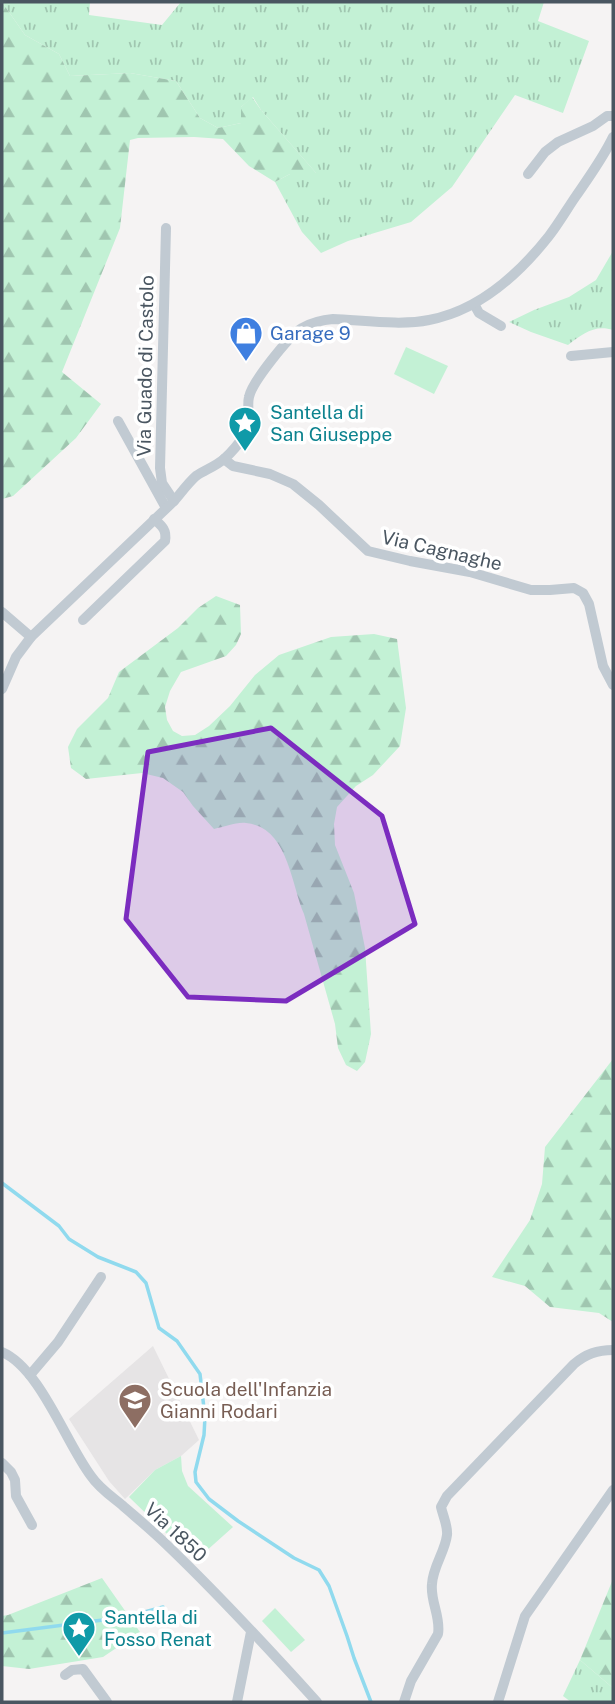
<svg xmlns="http://www.w3.org/2000/svg" width="615" height="1704" viewBox="0 0 615 1704" font-family="'Public Sans',sans-serif">
<style>
.education{fill:#e6e4e5}
.grass{fill:url(#grass-tufts)}
.forest{fill:url(#forest-firs)}
.park{fill:#c3f1d5}
.lines{fill:none;stroke-linecap:round;stroke-linejoin:round}
.stream{stroke:#90daee;stroke-width:3.5}
.minor{stroke:#c1cad2;stroke-width:10}
.marked{fill:#7b2cbf;fill-opacity:0.2;stroke:#7b2cbf;stroke-width:5;stroke-linejoin:round}
.labels{text-anchor:middle;stroke-width:7;stroke-linejoin:round;paint-order:stroke}
.shop-label{font-size:19px;fill:#366cbe;stroke:#fff;text-anchor:start}
.street-label{font-size:19px;fill:#4a5661;stroke:#fff}
.culture-label{font-size:19px;fill:#0d838f;stroke:#fff;text-anchor:start}
.education-label{font-size:19px;fill:#785e54;stroke:#fff;text-anchor:start}
</style>
<defs>
<pattern id="grass-tufts" width="24" height="20" patternUnits="userSpaceOnUse" patternTransform="scale(1.75)"><rect width="24" height="20" fill="#c3f1d5"/><path d="M3 7l-1-3M5 7V3M7 7l1-3M15 17l-1-3M17 17v-4M19 17l1-3" fill="none" stroke="#a0c6b0"/></pattern>
<pattern id="forest-firs" width="22" height="20" patternUnits="userSpaceOnUse" patternTransform="scale(1.75)"><rect width="22" height="20" fill="#c3f1d5"/><path d="M5 1l3.5 6h-7zM16 11l3.5 6h-7z" fill="#a0c6b0"/></pattern>
</defs>
<rect width="100%" height="100%" fill="#f5f3f3"/>
<path class="education" d="M 153,1346 L 199,1440 L 181,1456 L 155,1470 L 125,1499 L 109,1481 L 69,1419 Z"/>
<g class="grass">
<path d="M 2,2 L 90,2 L 89,15 L 162,25 L 181,2 L 544,2 L 538,21 L 589,41 L 563,113 L 515,95 L 452,187 L 411,222 L 348,241 L 321,253 L 302,232 L 275,182 L 290,174 L 316,173 L 261,110 L 253,97 L 241,107 L 241,123 L 218,128 L 200,118 L 176,81 L 130,73 L 70,76 L 59,54 L 25,35 Z"/>
<path d="M 613,251 L 613,330 C 595,324 582,334 568,345 L 531,332 L 509,322 L 534,310 L 569,297 L 596,280 Z"/>
<path d="M 580,1660 L 613,1688 L 613,1702 L 571,1702 L 563,1696 Z"/>
</g>
<g class="forest">
<path d="M 2,2 L 25,35 L 59,54 L 70,76 L 130,73 L 176,81 L 200,118 L 218,128 L 241,123 L 241,107 L 252,97 L 261,110 L 317,174 L 290,174 L 275,182 L 249,166 L 223,139 L 194,137 L 138,138 L 130,140 L 120,228 L 62,372 L 101,404 L 76,438 L 13,496 L 2,499 Z"/>
<path d="M 216,596 L 240,605 L 241,634 L 236,645 L 226,656 L 181,672 L 170,691 L 165,707 L 167,720 L 173,731 L 182,736 L 195,735 L 209,726 L 230,706 L 255,675 L 279,655 L 331,637 L 374,634 L 397,639 L 406,708 L 400,746 L 373,775 L 356,786 L 337,807 L 334,824 L 335,845 L 354,893 L 365,948 L 371,1034 L 365,1062 L 357,1071 L 346,1065 L 338,1048 L 335,1024 L 304,914 C 291,884 288,827 246,823 C 236,822 224,827 214,829 L 193,806 L 183,792 L 163,778 L 142,773 L 86,779 L 71,768 L 68,747 L 77,729 L 108,698 L 119,672 L 178,628 L 198,608 Z"/>
<path d="M 613,1059 L 613,1322 L 599,1313 L 550,1307 L 525,1286 L 492,1277 L 530,1220 L 542,1184 L 545,1147 Z"/>
<path d="M 102,1578 L 140,1632 L 103,1657 L 29,1669 L 2,1666 L 2,1616 L 8,1615 Z"/>
<path d="M 613,1579 L 613,1688 L 580,1660 Z"/>
</g>
<g class="park">
<path d="M 406,347 L 448,366 L 434,394 L 394,374 Z"/>
<path d="M 181,1456 L 182,1471 L 188,1486 L 233,1527 L 195,1561 L 129,1497 L 155,1470 Z"/>
<path d="M 275,1608 L 305,1640 L 291,1652 L 262,1621 Z"/>
</g>
<g class="lines">
<g class="stream">
<path d="M 2,1183 L 59,1226 L 69,1239 L 98,1257 L 136,1272 L 146,1283 L 159,1328 L 177,1341 L 200,1374 L 205,1417 L 204,1435 L 195,1472 L 196,1482 L 209,1499 L 238,1521 L 294,1558 L 319,1570 L 329,1586 L 347,1636 L 354,1658 L 371,1702"/>
<path d="M 2,1633 L 126,1617 L 163,1607"/>
</g>
<g class="minor">
<path d="M 528,174 L 545,152 L 558,142 L 593,126 L 607,116 L 613,116"/>
<path d="M 166,228 L 160,468 L 162,483 L 174,501"/>
<path d="M 474,304 L 479,313 L 501,326"/>
<path d="M 571,356 L 613,352"/>
<path d="M 118,421 L 166,508"/>
<path d="M 224,459 L 233,466 L 270,474 L 293,484 L 319,505 L 368,551 L 410,561 L 470,572 L 531,590 L 550,590 L 574,588 L 583,593 L 589,604 L 603,666 L 613,685"/>
<path d="M 2,612 L 31,637"/>
<path d="M 83,620 L 165,541 C 167,530 162,526 154,519"/>
<path d="M 2,689 L 16,657 L 31,637 L 174,501 C 181,493 188,483 196,476 C 205,470 216,466 224,459 C 231,453 240,442 245,434 C 253,422 246,409 249,397 C 252,382 289,336 302,328 C 311,323 322,320 333,319 C 361,320 401,326 429,320 C 478,311 519,274 549,236 C 559,223 567,209 576,196 C 589,177 603,158 613,137"/>
<path d="M 2,1352 C 40,1368 66,1443 91,1476 C 99,1488 111,1496 122,1505 C 138,1519 155,1533 170,1548 C 221,1597 269,1649 317,1702"/>
<path d="M 30,1375 L 58,1342 L 101,1277"/>
<path d="M 2,1463 L 11,1472 L 15,1480 L 16,1496 L 32,1525"/>
<path d="M 65,1675 L 72,1670 L 83,1669 L 107,1702"/>
<path d="M 237,1702 L 251,1632"/>
<path d="M 404,1702 L 411,1681 L 438,1634 C 441,1617 430,1601 432,1584 C 433,1566 445,1552 447,1535 C 448,1526 443,1516 441,1507 L 447,1496 L 574,1364 C 586,1354 597,1350 613,1350"/>
<path d="M 498,1702 L 525,1616 L 613,1490"/>
</g>
</g>
<path class="marked" d="M 271,728 L 382,816 L 415,924 L 286,1001 L 188,997 L 126,919 L 148,752 Z"/>
<defs>
<symbol id="shop-pin" viewBox="-11 -11 22 30"><path d="M0 17L-7.5 6A9.5 9.5 0 1 1 7.5 6Z" fill="#3f7fe0" stroke="#fff"/><path d="M-5-2.5h2.3a2.7 3.5 0 0 1 5.4 0H5L5.5 6h-11ZM-1.5-2.5h3a1.5 2.3 0 0 0-3 0Z" fill="#fff"/></symbol>
<symbol id="sight-pin" viewBox="-11 -11 22 30"><path d="M0 17L-7.5 6A9.5 9.5 0 1 1 7.5 6Z" fill="#0f9aa8" stroke="#fff"/><path d="M0-6L1.8-2.2L6-1.7L2.9 1.2L3.7 5.4L0 3.3L-3.7 5.4L-2.9 1.2L-6-1.7L-1.8-2.2Z" fill="#fff"/></symbol>
<symbol id="school-pin" viewBox="-11 -11 22 30"><path d="M0 17L-7.5 6A9.5 9.5 0 1 1 7.5 6Z" fill="#8d6e63" stroke="#fff"/><path d="M0-5L7-2L0 1L-7-2ZM-4 1L0 2.5L4 1V4Q0 6-4 4Z" fill="#fff"/></symbol>
</defs>
<g fill-rule="evenodd">
<use href="#shop-pin" x="227" y="314" width="38" height="52"/>
<use href="#sight-pin" x="226" y="404" width="38" height="52"/>
<use href="#school-pin" x="116" y="1381" width="38" height="52"/>
<use href="#sight-pin" x="60" y="1609" width="38" height="52"/>
</g>
<g class="labels">
<g class="shop-label">
<text x="270" y="340">Garage 9</text>
</g>
<g class="street-label">
<text transform="translate(145 366) rotate(-89)" y="7">Via Guado di Castolo</text>
<text transform="translate(442 550) rotate(13)" y="7">Via Cagnaghe</text>
<text transform="translate(176 1532) rotate(43)" y="7">Via 1850</text>
</g>
<g class="culture-label">
<text x="270" y="419">Santella di<tspan x="270" dy="22">San Giuseppe</tspan></text>
<text x="104" y="1624">Santella di<tspan x="104" dy="22">Fosso Renat</tspan></text>
</g>
<g class="education-label">
<text x="160" y="1396">Scuola dell'Infanzia<tspan x="160" dy="22">Gianni Rodari</tspan></text>
</g>
</g>
<rect width="615" height="1704" fill="none" stroke="#4a5661" stroke-width="7"/>
</svg>
